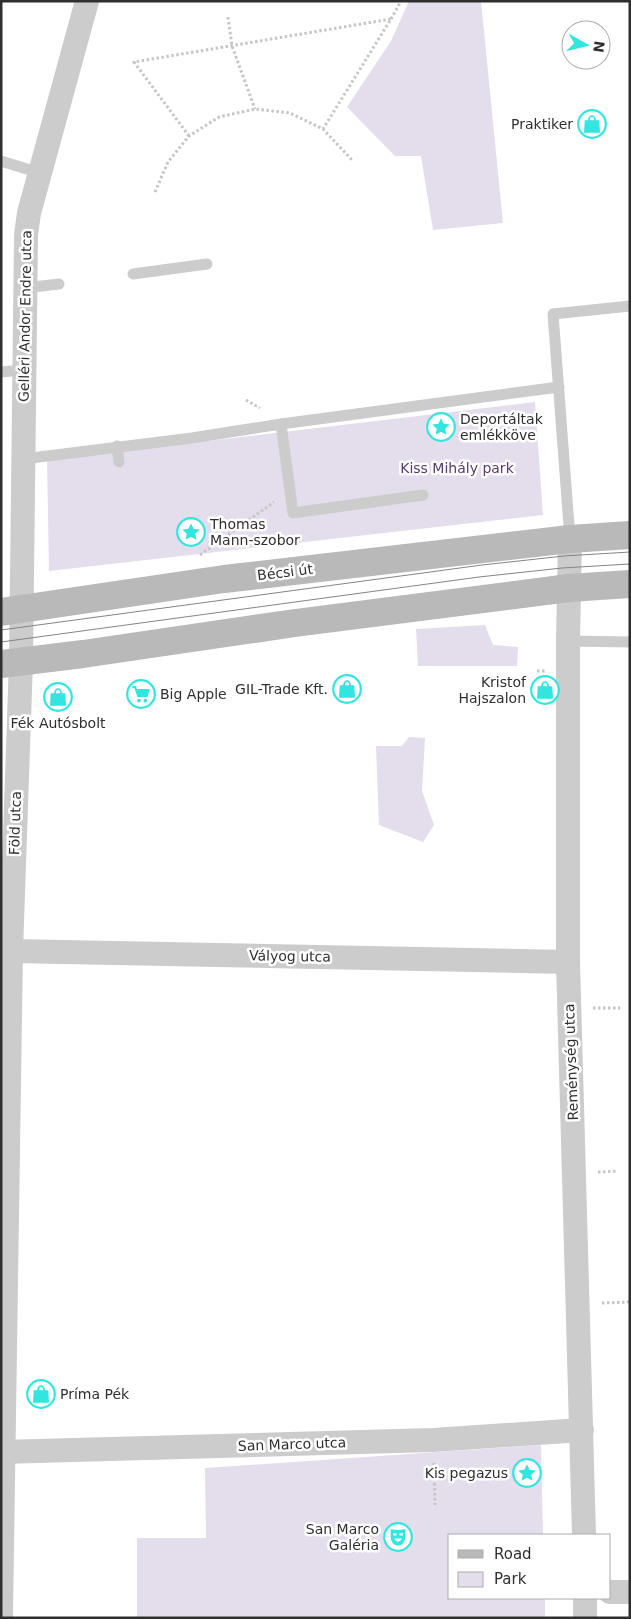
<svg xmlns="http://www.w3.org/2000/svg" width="631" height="1619" viewBox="0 0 631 1619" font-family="'DejaVu Sans',sans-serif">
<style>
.green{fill:#e4ddec}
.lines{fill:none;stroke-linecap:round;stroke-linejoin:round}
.path{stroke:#c6c6c6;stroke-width:3;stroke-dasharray:2.5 2.5;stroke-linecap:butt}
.service{stroke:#ccc;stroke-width:11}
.minor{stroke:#ccc;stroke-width:24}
.secondary{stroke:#b9b9b9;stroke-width:28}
.tram{stroke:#848484;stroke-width:1}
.labels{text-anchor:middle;stroke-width:5;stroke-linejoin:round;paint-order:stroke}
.poi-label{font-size:14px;fill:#2f2f2f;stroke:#fff;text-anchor:end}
.street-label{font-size:14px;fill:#2f2f2f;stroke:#fff}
.park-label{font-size:14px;fill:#573c6b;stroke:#fff}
</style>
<rect width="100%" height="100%" fill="#fff"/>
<g class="green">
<path d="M 409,1 L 481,1 L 503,223 L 433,230 L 421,156 L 395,156 L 347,107 L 391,41 Z"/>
<path d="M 535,402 L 543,515 L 49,571 L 47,460 Z"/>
<path d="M 485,625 L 493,645 L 518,647 L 517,666 L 418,666 L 416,629 Z"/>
<path d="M 409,737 L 425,738 L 422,791 L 434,825 L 423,842 L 379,825 L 376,746 L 402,746 Z"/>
<path d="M 541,1445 L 543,1535 L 450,1535 L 450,1598 L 545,1598 L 545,1618 L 137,1618 L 137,1538 L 206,1538 L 205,1468 Z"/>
</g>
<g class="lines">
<g class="path">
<path d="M 228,17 L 232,46 L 255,109"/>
<path d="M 391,19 L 401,1"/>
<path d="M 189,136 L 134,62 L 391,19 L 323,129"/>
<path d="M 155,192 L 168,162 L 189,136 L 219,117 L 255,109 L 290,113 L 323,129 L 352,160"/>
<path d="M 246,400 L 260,408"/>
<path d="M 200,555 L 274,502"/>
<path d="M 537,671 L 545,671"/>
<path d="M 593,1008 L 620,1008"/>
<path d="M 598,1172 L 618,1171"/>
<path d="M 602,1303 L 630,1302"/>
<path d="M 434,1463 L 435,1505"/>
</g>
<g class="service">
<path d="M 1,161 L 40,173"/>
<path d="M 133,274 L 207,264"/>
<path d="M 25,288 L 59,284"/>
<path d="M 1,372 L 24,370"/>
<path d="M 281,424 L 293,513 L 423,495"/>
<path d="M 117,446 L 119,462"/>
<path d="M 23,459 L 192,438 L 281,424 L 559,387"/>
<path d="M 570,539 L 553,314 L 630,306"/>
<path d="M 568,641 L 630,642"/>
</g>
<g class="minor">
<path d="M 570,539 L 568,641 L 568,962 L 584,1535"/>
<path d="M 11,951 L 568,962"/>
<path d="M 1,1452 L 433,1440 L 582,1430"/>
<path d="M 610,1592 L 630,1592"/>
<path d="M 585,1598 L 585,1618"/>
<path d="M 1,1614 L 11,951 L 21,661 L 26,235 L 29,213 L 87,1"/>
</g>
<g class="secondary">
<path d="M 1,612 L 224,579 L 570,539 L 630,535"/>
<path d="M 1,664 L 83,654 L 295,623 L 569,588 L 630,584"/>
</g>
<g class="tram">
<path d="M 1,630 L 482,565 L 564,556 L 630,552"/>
<path d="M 1,642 L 479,577 L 562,568 L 630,564"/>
</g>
</g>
<defs>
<symbol id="shop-ring" viewBox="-11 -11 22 22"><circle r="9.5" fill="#fff" stroke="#32e5df" stroke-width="1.5"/><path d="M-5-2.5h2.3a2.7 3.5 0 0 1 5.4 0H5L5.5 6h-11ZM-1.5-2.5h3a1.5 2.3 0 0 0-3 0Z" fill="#32e5df"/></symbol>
<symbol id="sight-ring" viewBox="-11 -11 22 22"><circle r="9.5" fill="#fff" stroke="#32e5df" stroke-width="1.5"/><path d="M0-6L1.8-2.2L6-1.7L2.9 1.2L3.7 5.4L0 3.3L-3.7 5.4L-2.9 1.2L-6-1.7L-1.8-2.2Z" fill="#32e5df"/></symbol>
<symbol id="supermarket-ring" viewBox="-11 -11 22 22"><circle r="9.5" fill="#fff" stroke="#32e5df" stroke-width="1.5"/><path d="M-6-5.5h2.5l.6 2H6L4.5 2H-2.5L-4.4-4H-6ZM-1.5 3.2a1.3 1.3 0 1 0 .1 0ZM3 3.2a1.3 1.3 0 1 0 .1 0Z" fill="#32e5df"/></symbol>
<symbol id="theatre-ring" viewBox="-11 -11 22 22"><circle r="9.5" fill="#fff" stroke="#32e5df" stroke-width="1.5"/><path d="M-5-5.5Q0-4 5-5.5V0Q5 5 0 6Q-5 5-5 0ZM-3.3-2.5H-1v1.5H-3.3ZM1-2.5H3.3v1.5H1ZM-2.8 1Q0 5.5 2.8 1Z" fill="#32e5df"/></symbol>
</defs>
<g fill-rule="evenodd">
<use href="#shop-ring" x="576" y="108" width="32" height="32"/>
<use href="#sight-ring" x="425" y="411" width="32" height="32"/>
<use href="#sight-ring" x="175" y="516" width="32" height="32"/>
<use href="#shop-ring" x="331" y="673" width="32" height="32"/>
<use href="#shop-ring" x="529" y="674" width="32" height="32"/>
<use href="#supermarket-ring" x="125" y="678" width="32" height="32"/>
<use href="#shop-ring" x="42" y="681" width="32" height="32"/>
<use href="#shop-ring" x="25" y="1378" width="32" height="32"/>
<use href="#sight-ring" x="511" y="1457" width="32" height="32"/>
<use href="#theatre-ring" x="382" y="1521" width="32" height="32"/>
</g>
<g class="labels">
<g class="poi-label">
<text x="573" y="129">Praktiker</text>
<text x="460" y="424" text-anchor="start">Deportáltak<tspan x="460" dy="16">emlékköve</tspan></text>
<text x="210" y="529" text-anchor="start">Thomas<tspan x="210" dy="16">Mann-szobor</tspan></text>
<text x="526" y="687">Kristof<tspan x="526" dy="16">Hajszalon</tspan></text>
<text x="328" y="694">GIL-Trade Kft.</text>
<text x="160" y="699" text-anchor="start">Big Apple</text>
<text x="58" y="728" text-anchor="middle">Fék Autósbolt</text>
<text x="60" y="1399" text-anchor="start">Príma Pék</text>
<text x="508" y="1478">Kis pegazus</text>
<text x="379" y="1534">San Marco<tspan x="379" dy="16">Galéria</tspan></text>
</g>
<g class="street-label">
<text transform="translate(25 316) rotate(-89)" y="5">Gelléri Andor Endre utca</text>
<text transform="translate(285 572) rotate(-7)" y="5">Bécsi út</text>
<text transform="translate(15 823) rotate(-88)" y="5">Föld utca</text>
<text transform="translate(290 956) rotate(1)" y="5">Vályog utca</text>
<text transform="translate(571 1062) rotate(-92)" y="5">Reménység utca</text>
<text transform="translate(292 1444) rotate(-2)" y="5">San Marco utca</text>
</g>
<g class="park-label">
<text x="457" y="473">Kiss Mihály park</text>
</g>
</g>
<rect width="631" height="1619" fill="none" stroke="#2f2f2f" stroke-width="5"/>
<rect x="448" y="1534" width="162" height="65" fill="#ffffff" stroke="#acacac"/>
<rect x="458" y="1550" width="25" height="8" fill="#b9b9b9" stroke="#acacac"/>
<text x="494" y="1559" font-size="15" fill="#2f2f2f">Road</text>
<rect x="458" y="1572" width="25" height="15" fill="#e4ddec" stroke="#acacac"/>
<text x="494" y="1584" font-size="15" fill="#2f2f2f">Park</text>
<g transform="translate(586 45) rotate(98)"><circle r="24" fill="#ffffff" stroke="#acacac"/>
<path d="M0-4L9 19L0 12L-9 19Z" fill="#32e5df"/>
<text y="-8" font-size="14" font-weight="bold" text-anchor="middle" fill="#2f2f2f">N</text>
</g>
</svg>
